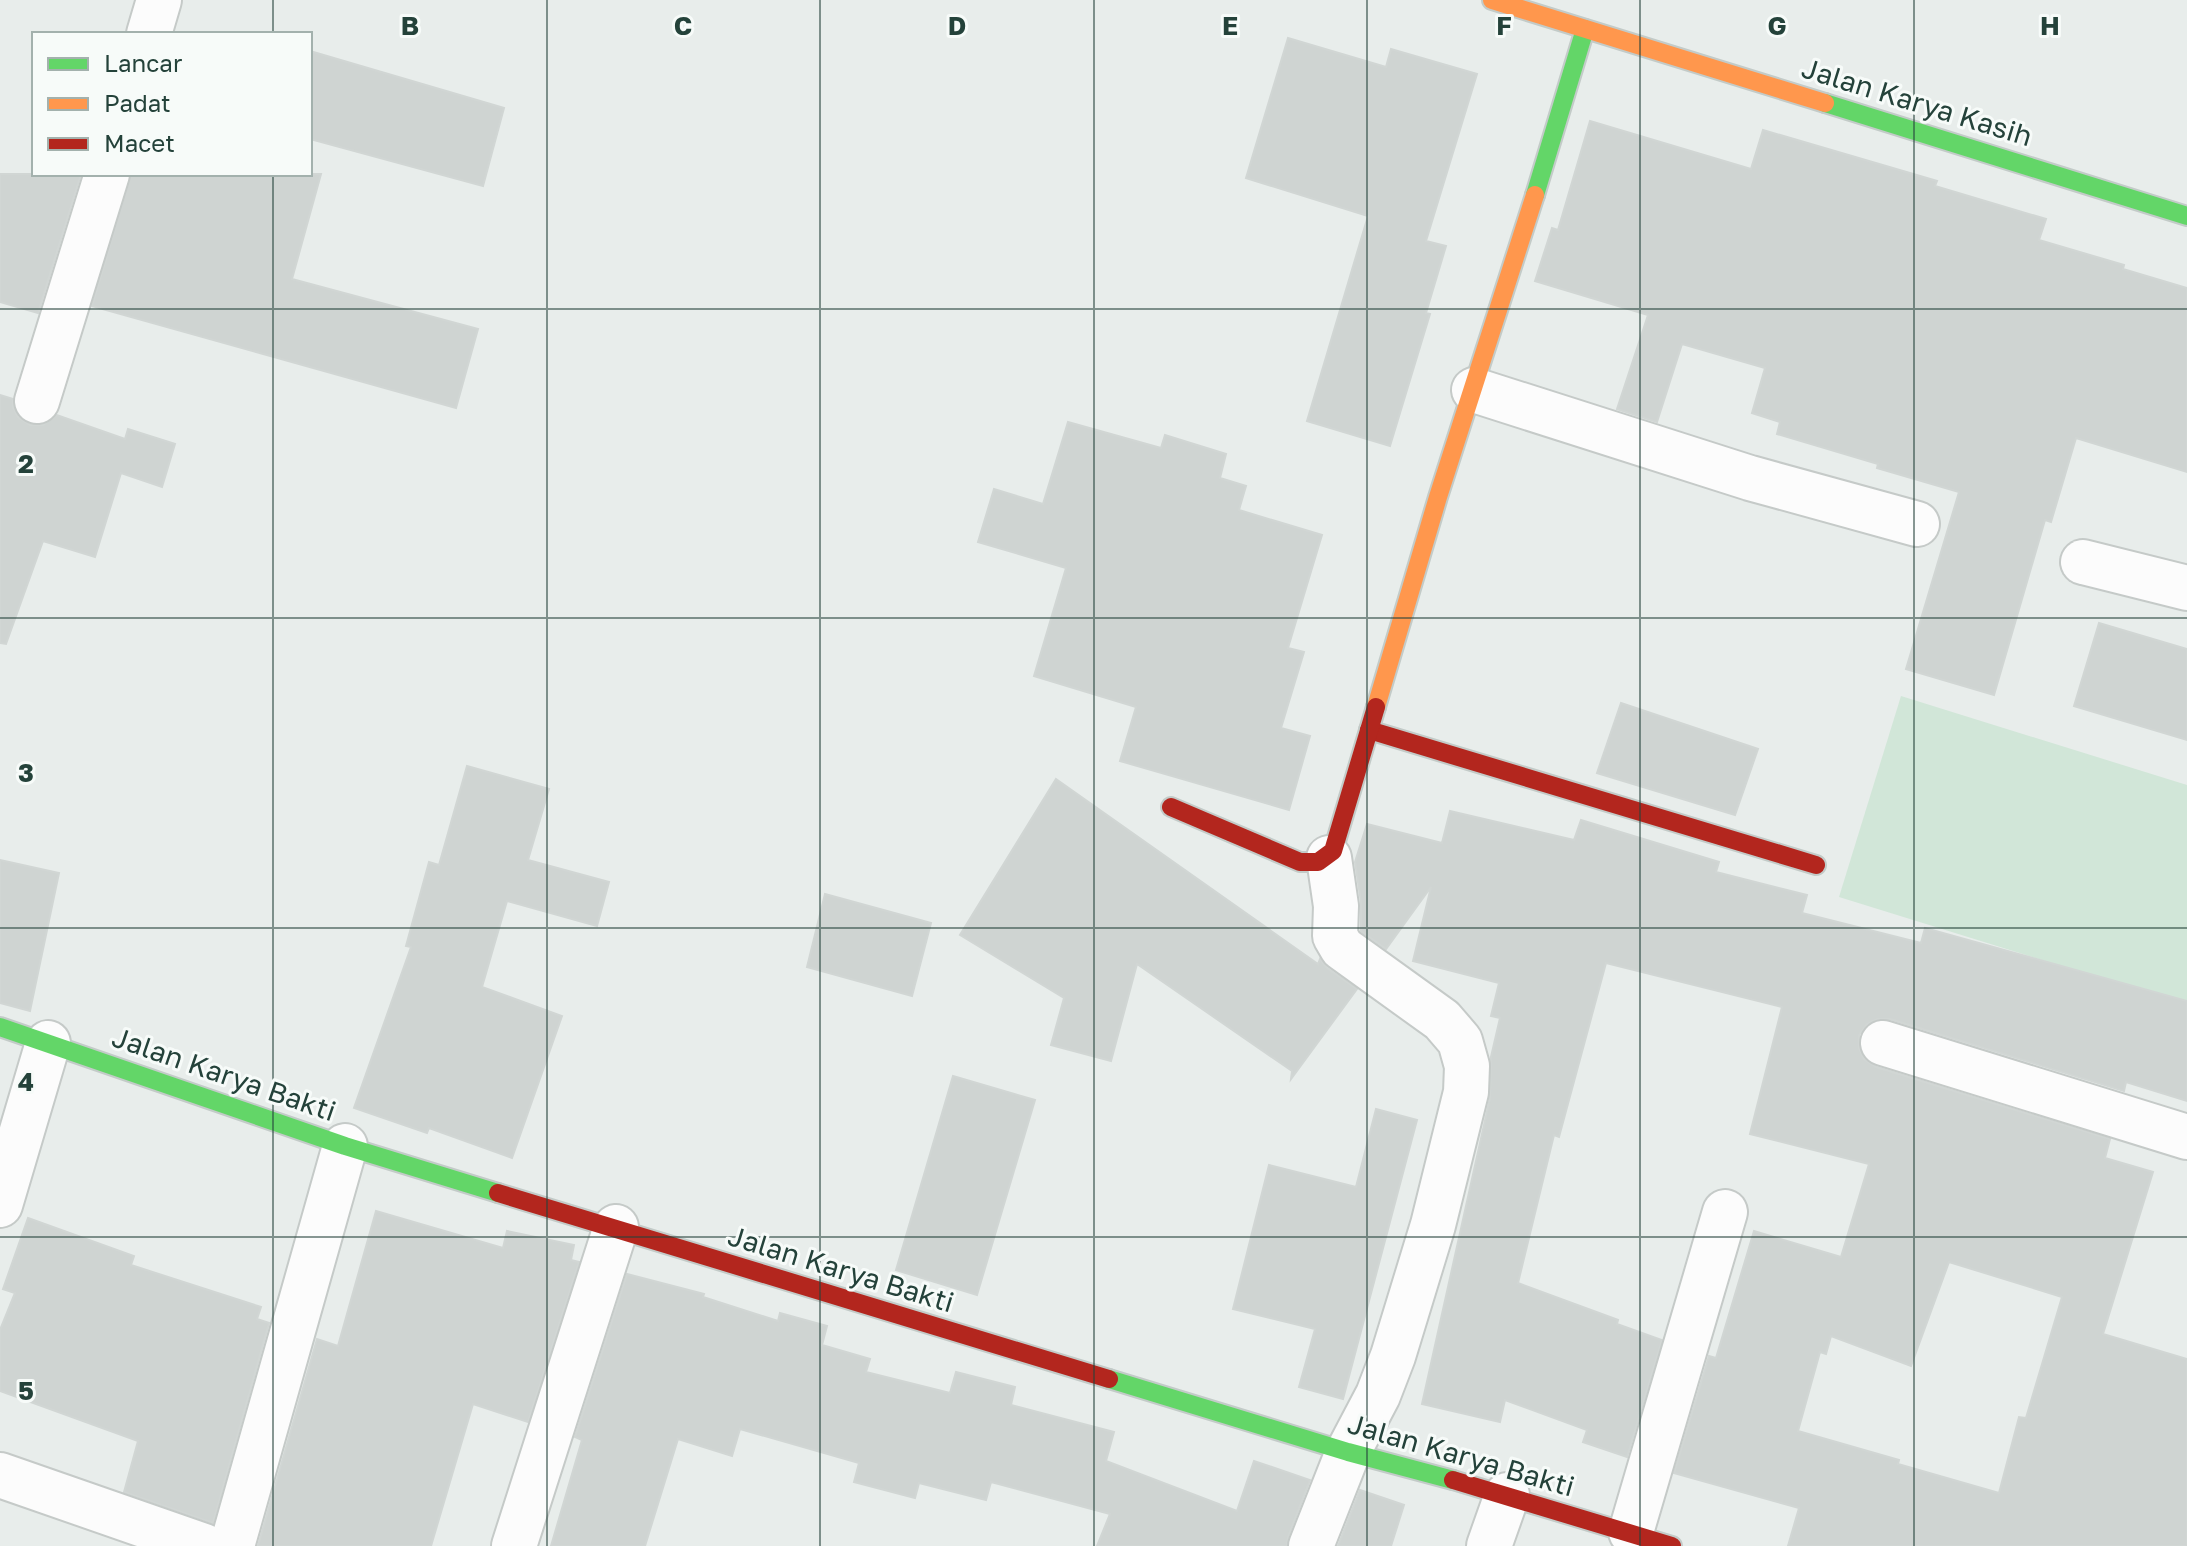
<svg xmlns="http://www.w3.org/2000/svg" width="2187" height="1546" viewBox="0 0 2187 1546" font-family="'Golos Text',sans-serif">
<style>
.green{fill:#d1e6d8}
.building{fill:#cfd4d2;stroke:#d1d6d4;stroke-width:2;fill-rule:evenodd}
.lines{fill:none;stroke-linecap:round;stroke-linejoin:round}
.street-casing{stroke:#c5cac8;stroke-width:48}
.fast-casing{stroke:#c3cbc8;stroke-width:22}
.slow-casing{stroke:#c3cbc8;stroke-width:22}
.jam-casing{stroke:#c3cbc8;stroke-width:22}
.street{stroke:#fcfcfc;stroke-width:44}
.fast{stroke:#63d668;stroke-width:18}
.slow{stroke:#ff974d;stroke-width:18}
.jam{stroke:#b3261e;stroke-width:18}
.grid{fill:none;stroke:#24423a;stroke-width:2;stroke-opacity:0.55}
.labels{text-anchor:middle;stroke-width:6;stroke-linejoin:round;paint-order:stroke}
.street-label{font-size:28px;fill:#24423a;stroke:#f7fbf9}
.grid-label{font-size:26px;text-anchor:middle;font-weight:bold;fill:#24423a;stroke:#f7fbf9;stroke-width:6;stroke-linejoin:round;paint-order:stroke}
</style>
<rect width="100%" height="100%" fill="#e8edeb"/>
<path class="green" d="M 1901,696 L 2187,785 L 2187,1005 L 1839,897 Z"/>
<g class="building">
<path d="M 1288,38 L 1386,67 L 1391,49 L 1477,74 L 1426,241 L 1446,246 L 1426,313 L 1430,314 L 1390,446 L 1307,421 L 1368,216 L 1246,178 Z"/>
<path d="M 310,51 L 504,108 L 483,186 L 310,139 Z"/>
<path d="M 1590,121 L 1751,169 L 1763,130 L 1937,181 L 1935,186 L 2046,219 L 2039,240 L 2124,265 L 2123,269 L 2187,288 L 2187,472 L 2076,438 L 2051,522 L 2045,520 L 1994,695 L 1906,669 L 1959,492 L 1877,468 L 1878,464 L 1777,434 L 1780,422 L 1752,413 L 1765,368 L 1682,344 L 1657,422 L 1617,409 L 1648,315 L 1535,281 L 1552,228 L 1558,230 Z"/>
<path d="M 0,174 L 81,174 L 38,313 L 0,302 Z"/>
<path d="M 131,174 L 321,174 L 292,279 L 478,329 L 456,408 L 92,306 Z"/>
<path d="M 0,395 L 13,399 L 13,407 L 18,417 L 30,425 L 43,425 L 57,415 L 125,439 L 128,429 L 175,444 L 162,487 L 121,473 L 95,557 L 43,541 L 6,644 L 0,643 Z"/>
<path d="M 1068,422 L 1161,448 L 1165,435 L 1226,454 L 1220,478 L 1246,486 L 1239,510 L 1322,535 L 1288,648 L 1304,652 L 1281,728 L 1310,736 L 1289,810 L 1120,761 L 1136,707 L 1034,676 L 1066,568 L 978,542 L 994,489 L 1043,504 Z"/>
<path d="M 2099,623 L 2187,649 L 2187,740 L 2074,706 Z"/>
<path d="M 1621,703 L 1758,749 L 1735,815 L 1597,773 Z"/>
<path d="M 467,766 L 549,789 L 528,860 L 609,882 L 597,926 L 507,901 L 482,987 L 562,1016 L 512,1158 L 429,1128 L 427,1133 L 354,1108 L 411,947 L 406,946 L 429,862 L 439,865 Z"/>
<path d="M 1056,779 L 1318,964 L 1320,959 L 1327,968 L 1357,989 L 1291,1079 L 1292,1071 L 1137,964 L 1111,1061 L 1051,1045 L 1064,998 L 960,935 Z"/>
<path d="M 1450,811 L 1574,840 L 1581,820 L 1719,862 L 1716,872 L 1807,895 L 1802,913 L 1921,943 L 1925,928 L 2187,1001 L 2187,1101 L 2126,1082 L 2124,1091 L 1890,1019 L 1877,1019 L 1867,1024 L 1859,1035 L 1859,1048 L 1864,1059 L 1876,1067 L 2110,1139 L 2105,1158 L 2153,1172 L 2103,1334 L 2187,1359 L 2187,1546 L 1788,1546 L 1799,1508 L 1674,1473 L 1709,1356 L 1716,1358 L 1754,1231 L 1841,1257 L 1869,1164 L 1750,1134 L 1782,1007 L 1606,963 L 1559,1137 L 1554,1135 L 1518,1283 L 1618,1320 L 1617,1324 L 1662,1340 L 1627,1457 L 1583,1442 L 1587,1430 L 1505,1400 L 1500,1422 L 1422,1404 L 1490,1098 L 1491,1057 L 1500,1018 L 1491,1016 L 1499,983 L 1413,961 L 1431,887 L 1386,949 L 1361,931 L 1361,902 L 1355,862 L 1367,824 L 1442,843 ZM 1949,1262 L 2062,1297 L 2026,1418 L 2019,1417 L 1999,1493 L 1898,1464 L 1899,1460 L 1798,1431 L 1820,1352 L 1826,1354 L 1831,1336 L 1911,1366 Z"/>
<path d="M 0,860 L 59,873 L 30,1011 L 0,1003 Z"/>
<path d="M 825,894 L 931,923 L 912,996 L 807,967 Z"/>
<path d="M 953,1076 L 1035,1100 L 977,1295 L 896,1270 Z"/>
<path d="M 1376,1109 L 1417,1120 L 1343,1399 L 1299,1387 L 1315,1329 L 1233,1309 L 1269,1165 L 1356,1187 Z"/>
<path d="M 376,1211 L 503,1248 L 507,1231 L 574,1245 L 571,1260 L 579,1262 L 528,1422 L 473,1404 L 431,1546 L 258,1546 L 317,1339 L 338,1346 Z"/>
<path d="M 28,1218 L 134,1256 L 131,1265 L 261,1307 L 257,1319 L 269,1323 L 213,1523 L 124,1492 L 138,1441 L 0,1391 L 0,1330 L 15,1293 L 3,1289 Z"/>
<path d="M 627,1274 L 704,1294 L 703,1297 L 778,1321 L 780,1313 L 827,1326 L 822,1345 L 870,1359 L 866,1372 L 950,1393 L 956,1372 L 1015,1387 L 1011,1405 L 1114,1432 L 1106,1461 L 1237,1511 L 1254,1461 L 1310,1480 L 1288,1537 L 1287,1546 L 1097,1546 L 1110,1514 L 991,1482 L 986,1500 L 919,1483 L 915,1498 L 854,1482 L 859,1463 L 740,1429 L 732,1456 L 678,1439 L 645,1546 L 551,1546 L 582,1440 L 575,1437 Z"/>
<path d="M 1360,1490 L 1404,1505 L 1391,1546 L 1338,1546 Z"/>
</g>
<g class="lines">
<defs>
<g id="street">
<path d="M 149,34 L 159,0"/>
<path d="M 1474,390 L 1750,478 L 1917,524"/>
<path d="M 37,401 L 107,174"/>
<path d="M 2083,562 L 2187,588"/>
<path d="M 1883,1043 L 2187,1137"/>
<path d="M 0,1205 L 48,1043"/>
<path d="M 0,1475 L 204,1546"/>
<path d="M 1631,1532 L 1725,1212"/>
<path d="M 232,1546 L 345,1146"/>
<path d="M 514,1546 L 616,1227"/>
<path d="M 1311,1546 L 1348,1452 L 1378,1395 L 1393,1356 L 1433,1225 L 1466,1092 L 1467,1066 L 1460,1041 L 1442,1020 L 1342,948 L 1335,936 L 1336,906 L 1329,858"/>
<path d="M 1489,1546 L 1507,1495"/>
</g>
<g id="fast">
<path d="M 1825,103 L 2187,216"/>
<path d="M 1535,195 L 1585,29"/>
<path d="M 0,1027 L 345,1146 L 498,1193"/>
<path d="M 1109,1379 L 1348,1452 L 1453,1480"/>
</g>
<g id="slow">
<path d="M 1492,0 L 1825,103"/>
<path d="M 1376,707 L 1438,497 L 1535,195"/>
</g>
<g id="jam">
<path d="M 1369,730 L 1816,865"/>
<path d="M 1171,807 L 1300,862 L 1318,862 L 1333,851 L 1376,707"/>
<path d="M 498,1193 L 1109,1379"/>
<path d="M 1453,1480 L 1672,1546"/>
</g>
</defs>
<use href="#street" class="street-casing"/>
<use href="#fast" class="fast-casing"/>
<use href="#slow" class="slow-casing"/>
<use href="#jam" class="jam-casing"/>
<use href="#street" class="street"/>
<use href="#fast" class="fast"/>
<use href="#slow" class="slow"/>
<use href="#jam" class="jam"/>
</g>
<path class="grid" d="M 273,0 L 273,34M 547,0 L 547,1546M 820,0 L 820,1546M 1094,0 L 1094,1546M 1367,0 L 1367,1546M 1640,0 L 1640,1546M 1914,0 L 1914,1546M 273,174 L 273,1546M 0,309 L 2187,309M 0,618 L 2187,618M 0,928 L 2187,928M 0,1237 L 2187,1237"/>
<g class="labels">
<g class="street-label">
<text transform="translate(1917 102) rotate(17)" y="10">Jalan Karya Kasih</text>
<text transform="translate(224 1074) rotate(19)" y="10">Jalan Karya Bakti</text>
<text transform="translate(841 1269) rotate(17)" y="10">Jalan Karya Bakti</text>
<text transform="translate(1461 1455) rotate(16)" y="10">Jalan Karya Bakti</text>
</g>
</g>
<g class="grid-label">
<text x="410" y="35">B</text>
<text x="683" y="35">C</text>
<text x="957" y="35">D</text>
<text x="1230" y="35">E</text>
<text x="1504" y="35">F</text>
<text x="1777" y="35">G</text>
<text x="2050" y="35">H</text>
<text x="26" y="473">2</text>
<text x="26" y="782">3</text>
<text x="26" y="1091">4</text>
<text x="26" y="1400">5</text>
</g>
<rect x="32" y="32" width="280" height="144" fill="#f7fbf9" stroke="#a3b1ad" stroke-width="2"/>
<rect x="48" y="58" width="40" height="12" fill="#63d668" stroke="#a3b1ad" stroke-width="2"/>
<text x="104" y="72" font-size="24" fill="#24423a">Lancar</text>
<rect x="48" y="98" width="40" height="12" fill="#ff974d" stroke="#a3b1ad" stroke-width="2"/>
<text x="104" y="112" font-size="24" fill="#24423a">Padat</text>
<rect x="48" y="138" width="40" height="12" fill="#b3261e" stroke="#a3b1ad" stroke-width="2"/>
<text x="104" y="152" font-size="24" fill="#24423a">Macet</text>
</svg>
